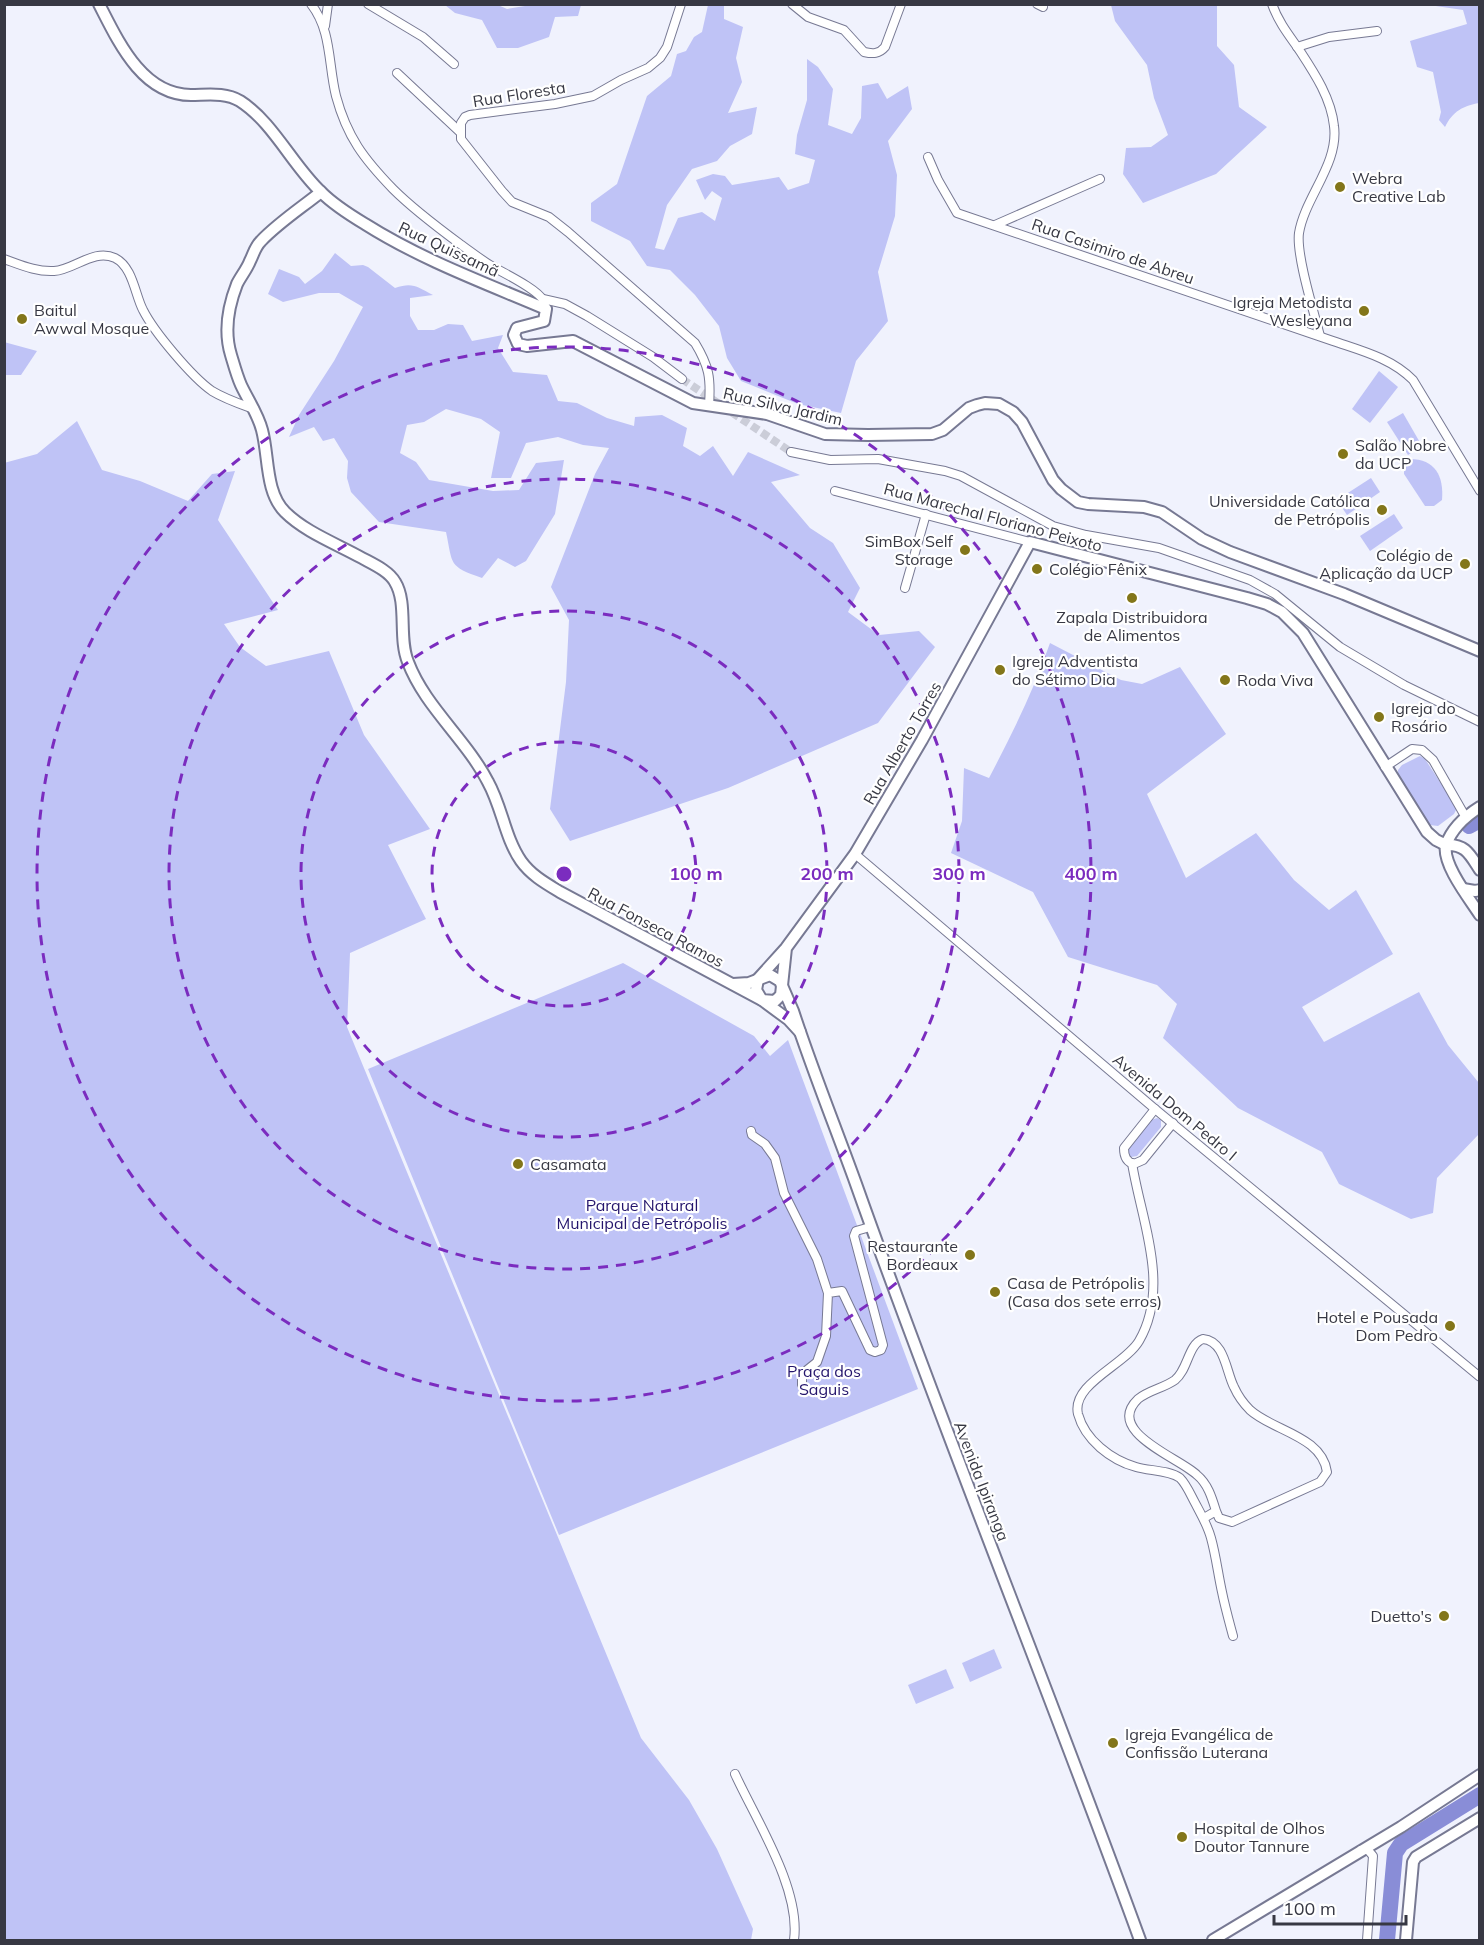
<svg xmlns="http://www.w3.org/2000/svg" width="1484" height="1945" viewBox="0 0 1484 1945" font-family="Mulish,sans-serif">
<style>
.green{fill:#bfc3f6}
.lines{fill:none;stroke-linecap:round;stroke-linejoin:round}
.river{stroke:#898dd7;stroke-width:16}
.street-tunnel{stroke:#cbcdd8;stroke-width:8;stroke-dasharray:8 4;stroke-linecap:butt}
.street-casing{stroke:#777993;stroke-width:10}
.secondary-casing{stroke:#777993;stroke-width:14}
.street{stroke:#fff;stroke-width:8}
.secondary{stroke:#fff;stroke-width:10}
.ring{fill:none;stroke:#7b2cbf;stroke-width:3;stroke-dasharray:10 8}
.poi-dot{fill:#83761a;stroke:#fff;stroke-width:2}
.labels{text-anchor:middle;stroke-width:4.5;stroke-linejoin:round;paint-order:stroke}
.street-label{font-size:16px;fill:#373843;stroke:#fff}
.poi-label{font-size:16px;fill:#373843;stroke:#fff;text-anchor:start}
.park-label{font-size:16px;fill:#24156c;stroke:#fff}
.centre{fill:#7b2cbf;stroke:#fff;stroke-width:3}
.ring-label{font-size:18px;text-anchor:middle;font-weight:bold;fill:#7b2cbf;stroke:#fff;stroke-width:4.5;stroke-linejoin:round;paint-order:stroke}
</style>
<rect width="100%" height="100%" fill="#f0f2fd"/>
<g class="green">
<path d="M 445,5 L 498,5 L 507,9 L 531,5 L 581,5 L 578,16 L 555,17 L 549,37 L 518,48 L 497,48 L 482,20 L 455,13 Z"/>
<path d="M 708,5 L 724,5 L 724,19 L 743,27 L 736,58 L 742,82 L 728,113 L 757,107 L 752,134 L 730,146 L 717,161 L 692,169 L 667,205 L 655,248 L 664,250 L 678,218 L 702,212 L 715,221 L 722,198 L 712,191 L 705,200 L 696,180 L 713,174 L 725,176 L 732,185 L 779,177 L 788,190 L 809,183 L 815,160 L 795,154 L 797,135 L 807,100 L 807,59 L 818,67 L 833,89 L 828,125 L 852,134 L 861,118 L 862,86 L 878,83 L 887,99 L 908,86 L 912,109 L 888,141 L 897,175 L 895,216 L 878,272 L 888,321 L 856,361 L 841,413 L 798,404 L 741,381 L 727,358 L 719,326 L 695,295 L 670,270 L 647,266 L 630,241 L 591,221 L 591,203 L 617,184 L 647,96 L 671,76 L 677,54 L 686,51 L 694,37 L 702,32 Z"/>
<path d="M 1111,5 L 1217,5 L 1217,46 L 1234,65 L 1239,107 L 1267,127 L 1216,174 L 1143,203 L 1123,174 L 1126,148 L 1151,147 L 1168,135 L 1154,98 L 1147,65 L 1115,21 Z"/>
<path d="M 1429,5 L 1479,5 L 1479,103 C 1463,106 1453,111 1445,127 L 1439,120 L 1441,112 L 1433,72 L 1417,67 L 1410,41 L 1467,24 L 1463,10 Z"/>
<path d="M 335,253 L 351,266 L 363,265 L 368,267 L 395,288 C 413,282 417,287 433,295 L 410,298 L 410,316 L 418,330 L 434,330 L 448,324 L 463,325 L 472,341 L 503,335 L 498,348 L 513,372 L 547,375 L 558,401 L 577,403 L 607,418 L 634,426 L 635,417 L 662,415 L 687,428 L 683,446 L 700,456 L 713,446 L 733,476 L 748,452 L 800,475 L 771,482 L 810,528 L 833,543 L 860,588 L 848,612 L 879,635 L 919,631 L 935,647 L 878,723 L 728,788 L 570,841 L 550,809 L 566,682 L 569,620 L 551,587 L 595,474 L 609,448 L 583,445 L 558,437 L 526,443 L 511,478 L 491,478 L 500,432 L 481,419 L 446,409 L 424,422 L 407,425 L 400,453 L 416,462 L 429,480 L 493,491 L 519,490 L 536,463 L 564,460 L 555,514 L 526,561 L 515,567 L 498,558 L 482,578 C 448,566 453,565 446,532 L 379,522 L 351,492 L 347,478 L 348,461 L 334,438 L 323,441 L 314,427 L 289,437 L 299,415 L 334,361 L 363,307 L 339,293 L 319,293 L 283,302 L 268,294 L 279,269 L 299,277 L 305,284 L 322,271 Z"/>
<path d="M 4,342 L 37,351 L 21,375 L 5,375 Z"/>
<path d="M 1379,371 L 1398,387 L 1370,423 L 1352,409 Z"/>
<path d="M 1403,413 L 1422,446 L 1408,455 L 1387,422 Z"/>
<path d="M 77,421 L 102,470 L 140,481 L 188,501 L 212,474 L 235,471 L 218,520 L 278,610 L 224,624 L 240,647 L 266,666 L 329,651 L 364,735 L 430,829 L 388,845 L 426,919 L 350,953 L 347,1027 L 641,1738 L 689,1800 L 717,1849 L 753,1929 L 751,1940 L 5,1940 L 4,463 L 37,454 Z"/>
<path d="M 1410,459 C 1435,459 1444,476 1442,500 L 1434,506 L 1425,506 L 1404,474 L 1404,465 Z"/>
<path d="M 1371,478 L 1380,492 L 1347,515 L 1337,500 Z"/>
<path d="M 1394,514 L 1403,528 L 1370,551 L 1360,536 Z"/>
<path d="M 1050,643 L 1121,680 L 1142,684 L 1180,667 L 1226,734 L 1147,794 L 1186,878 L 1256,833 L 1294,880 L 1329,910 L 1356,890 L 1393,954 L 1302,1007 L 1324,1042 L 1419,992 L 1448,1045 L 1479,1083 L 1479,1134 L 1437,1178 L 1433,1213 L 1411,1219 L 1339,1184 L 1322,1152 L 1238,1108 L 1163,1038 L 1177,1004 L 1157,985 L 1068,957 L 1033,892 L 951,853 L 962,821 L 964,768 L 989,778 C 1012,734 1034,690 1050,643 Z"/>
<path d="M 1420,756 L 1425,759 L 1457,808 L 1454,814 L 1438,826 L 1430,825 L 1426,821 L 1398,777 L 1398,770 L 1402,765 Z"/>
<path d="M 623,963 L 754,1036 L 770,1056 L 788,1040 L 918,1389 L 559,1535 L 368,1069 Z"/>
<path d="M 1157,1118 L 1161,1120 L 1161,1127 L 1137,1156 L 1131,1157 L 1128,1155 L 1128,1149 L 1151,1120 Z"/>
<path d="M 994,1649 L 1002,1668 L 970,1682 L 962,1663 Z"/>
<path d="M 946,1669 L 954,1688 L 916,1704 L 908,1685 Z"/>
</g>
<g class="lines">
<g class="river">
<path d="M 1469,826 L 1480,820"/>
<path d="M 1387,1940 L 1395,1853 L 1401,1844 L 1480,1795"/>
</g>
<path class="street-tunnel" d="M 682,379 L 791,452"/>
<defs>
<g id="street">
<path d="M 311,4 C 332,31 328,64 336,96 C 347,137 364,159 393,189 C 413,209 437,227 460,244 C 470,251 480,259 490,265 C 503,273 536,288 543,300 C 545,303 545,306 546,309"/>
<path d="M 368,4 L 423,37 L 454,64"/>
<path d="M 681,4 L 667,47 L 660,58 L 648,68 L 621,80 L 593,96 L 555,104 L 470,115 L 465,117 L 461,123 L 461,139 L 502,191 L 512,202 L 549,217 L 568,232 L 695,343 C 709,366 711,378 709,405"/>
<path d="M 792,4 L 808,17 L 844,30 L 864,52 C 873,54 879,54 885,47 L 901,4"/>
<path d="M 1037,4 L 1043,7"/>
<path d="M 1272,4 C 1278,21 1288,34 1298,48 C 1313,71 1331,97 1334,126 C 1339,164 1305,197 1299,233 C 1296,255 1314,312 1320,336"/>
<path d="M 325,26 L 328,4"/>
<path d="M 1297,47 L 1329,37 L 1377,31"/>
<path d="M 397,73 L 460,132"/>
<path d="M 928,157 L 938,180 L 957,213 L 1333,341 C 1362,351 1391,358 1413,380 L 1480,491"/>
<path d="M 995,225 L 1100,179"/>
<path d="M 4,259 C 21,265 36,272 54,271 C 74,270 94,248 115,258 C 133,267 135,295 143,310 C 154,332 192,377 212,391 C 225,399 240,404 254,409"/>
<path d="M 543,299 L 565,304 L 587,316 L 653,357 L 682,379"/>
<path d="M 791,452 L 830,460 L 878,459 L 945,471 L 961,476 L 1053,526 L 1086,535 L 1159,548 L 1250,580 L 1275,594 L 1340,647 L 1404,685 L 1480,722"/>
<path d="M 835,491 L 1030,542"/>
<path d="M 905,588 L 926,514"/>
<path d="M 1385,767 L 1412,749 L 1422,750 L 1433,760 L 1465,816"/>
<path d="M 855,854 L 1155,1109 L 1480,1377"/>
<path d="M 1155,1109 L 1124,1148 C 1124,1156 1126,1162 1134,1164 L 1143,1160 L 1173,1123"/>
<path d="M 751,1131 L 752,1135 L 765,1144 L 775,1158 L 784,1193 L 817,1259 L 828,1293"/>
<path d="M 1132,1163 C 1141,1220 1171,1286 1139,1341 C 1125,1365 1071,1384 1078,1414 C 1085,1440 1111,1460 1136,1467 C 1149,1471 1169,1470 1180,1478 C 1185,1483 1189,1491 1192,1497 C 1199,1511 1207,1523 1211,1538 C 1216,1556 1218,1574 1222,1592 C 1225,1607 1229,1621 1233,1636"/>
<path d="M 802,1385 L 802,1374 L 817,1362 L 826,1336 L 828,1293 L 842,1291 L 870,1350 L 875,1352 L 881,1350 L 883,1345 L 854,1236 L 856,1231 L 870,1227"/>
<path d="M 1204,1518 L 1216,1511 L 1219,1518 L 1232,1522 L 1320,1482 L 1327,1472 C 1322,1436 1273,1431 1250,1410 C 1243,1403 1238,1396 1234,1387 C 1226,1372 1225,1341 1203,1339 C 1188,1344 1188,1370 1175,1380 C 1164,1388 1149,1390 1138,1399 C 1104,1432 1180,1458 1197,1475 C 1208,1484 1212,1498 1216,1511"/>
<path d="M 735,1774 C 756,1820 801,1889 794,1940"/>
<path d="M 1361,1850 L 1368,1850 L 1373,1856 L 1367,1940"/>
</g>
<g id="secondary">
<path d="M 99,4 C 118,41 142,95 191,95 C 207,95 225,92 240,101 C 273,122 293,166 321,192 C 334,205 350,215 365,224 C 422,260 485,283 546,309 L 544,321 L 517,328 L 514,335 L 518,344 L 527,346 L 573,341 L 693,403 L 767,414 L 825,434 L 868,435 L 932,434 L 943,430 L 969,408 L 977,405 L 985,403 L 999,404 L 1013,412 L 1022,422 L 1053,480 L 1061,489 L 1078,502 L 1088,504 L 1144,507 L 1162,512 L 1202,539 L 1230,552 L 1344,594 L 1480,651"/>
<path d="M 321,192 C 301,208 278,223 261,241 C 255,247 254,253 250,261 C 247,269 241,276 237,284 C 228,307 224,332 231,355 C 234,365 237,376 241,385 C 248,400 258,414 262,430 C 269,456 265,492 285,512 C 305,532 337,544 362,558 C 373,564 389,571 395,582 C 408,603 398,638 408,662 C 425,707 466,739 488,782 C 502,807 505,838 521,861 C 531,875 545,883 560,892 L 762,1000 L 789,1020 L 800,1032"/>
<path d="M 1480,870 C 1470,855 1466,844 1446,845 C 1442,864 1469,898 1480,915"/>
<path d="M 1463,889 L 1475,891 L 1480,890"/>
<path d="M 786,948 L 781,995 L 775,1001 L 762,1000 L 756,990 L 758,979 L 786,948 L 855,854 L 922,740 L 1030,542 L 1247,598 L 1267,604 L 1282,612 L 1303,633 L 1427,832 L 1436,840 L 1446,845 C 1452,828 1464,817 1480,807"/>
<path d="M 733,984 L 749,983 L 770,975 L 780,981 L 793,1011 C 812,1069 835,1126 856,1184 C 946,1438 1048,1687 1140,1940"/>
<path d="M 1213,1940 L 1401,1827 L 1480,1775"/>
<path d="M 1406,1940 L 1413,1862 L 1416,1857 L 1480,1818"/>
</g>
</defs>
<use href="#street" class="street-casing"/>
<use href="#secondary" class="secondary-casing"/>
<use href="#street" class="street"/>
<use href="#secondary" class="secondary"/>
</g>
<g class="ring">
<circle cx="564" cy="874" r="132"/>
<circle cx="564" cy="874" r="263"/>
<circle cx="564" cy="874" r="395"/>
<circle cx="564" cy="874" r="527"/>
</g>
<g class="poi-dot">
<circle cx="1340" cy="187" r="6"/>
<circle cx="1364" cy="311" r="6"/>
<circle cx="22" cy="319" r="6"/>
<circle cx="1343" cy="454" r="6"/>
<circle cx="1382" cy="510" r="6"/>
<circle cx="965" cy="550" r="6"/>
<circle cx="1465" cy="564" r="6"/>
<circle cx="1037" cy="569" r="6"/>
<circle cx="1132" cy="598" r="6"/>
<circle cx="1000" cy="670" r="6"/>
<circle cx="1225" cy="680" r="6"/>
<circle cx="1379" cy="717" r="6"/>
<circle cx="518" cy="1164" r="6"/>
<circle cx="970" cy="1255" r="6"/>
<circle cx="995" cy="1292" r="6"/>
<circle cx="1450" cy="1326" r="6"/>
<circle cx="1444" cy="1616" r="6"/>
<circle cx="1113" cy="1743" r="6"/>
<circle cx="1182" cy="1837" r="6"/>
</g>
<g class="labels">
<g class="street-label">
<text transform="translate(519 94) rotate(-9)" y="6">Rua Floresta</text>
<text transform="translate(449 249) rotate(25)" y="6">Rua Quissamã</text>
<text transform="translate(1113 251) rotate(19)" y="6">Rua Casimiro de Abreu</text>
<text transform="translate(783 406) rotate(13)" y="6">Rua Silva Jardim</text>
<text transform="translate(993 517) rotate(15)" y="6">Rua Marechal Floriano Peixoto</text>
<text transform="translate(902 743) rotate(-60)" y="6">Rua Alberto Torres</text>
<text transform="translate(656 927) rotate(28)" y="6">Rua Fonseca Ramos</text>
<text transform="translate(1175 1107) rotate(40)" y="6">Avenida Dom Pedro I</text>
<text transform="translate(982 1481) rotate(69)" y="6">Avenida Ipiranga</text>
</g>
<g class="poi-label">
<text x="1352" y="184">Webra<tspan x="1352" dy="18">Creative Lab</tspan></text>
<text x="1352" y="308" text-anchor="end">Igreja Metodista<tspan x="1352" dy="18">Wesleyana</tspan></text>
<text x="34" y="316">Baitul<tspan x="34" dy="18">Awwal Mosque</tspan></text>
<text x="1355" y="451">Salão Nobre<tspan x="1355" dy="18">da UCP</tspan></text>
<text x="1370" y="507" text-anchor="end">Universidade Católica<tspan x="1370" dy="18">de Petrópolis</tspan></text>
<text x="953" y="547" text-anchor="end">SimBox Self<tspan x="953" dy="18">Storage</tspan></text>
<text x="1453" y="561" text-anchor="end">Colégio de<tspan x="1453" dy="18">Aplicação da UCP</tspan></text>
<text x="1049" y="575">Colégio Fênix</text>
<text x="1132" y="623" text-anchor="middle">Zapala Distribuidora<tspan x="1132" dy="18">de Alimentos</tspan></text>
<text x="1012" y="667">Igreja Adventista<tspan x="1012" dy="18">do Sétimo Dia</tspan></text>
<text x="1237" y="686">Roda Viva</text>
<text x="1391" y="714">Igreja do<tspan x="1391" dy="18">Rosário</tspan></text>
<text x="530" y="1170">Casamata</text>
<text x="958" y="1252" text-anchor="end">Restaurante<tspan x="958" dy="18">Bordeaux</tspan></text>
<text x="1007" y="1289">Casa de Petrópolis<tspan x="1007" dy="18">(Casa dos sete erros)</tspan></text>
<text x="1438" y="1323" text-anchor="end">Hotel e Pousada<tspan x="1438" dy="18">Dom Pedro</tspan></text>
<text x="1432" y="1622" text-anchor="end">Duetto's</text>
<text x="1125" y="1740">Igreja Evangélica de<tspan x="1125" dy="18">Confissão Luterana</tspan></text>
<text x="1194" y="1834">Hospital de Olhos<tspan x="1194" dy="18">Doutor Tannure</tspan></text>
</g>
<g class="park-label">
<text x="642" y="1211">Parque Natural<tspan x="642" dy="18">Municipal de Petrópolis</tspan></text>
<text x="824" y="1377">Praça dos<tspan x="824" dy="18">Saguis</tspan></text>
</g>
</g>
<circle cx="564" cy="874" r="9" class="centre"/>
<g class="ring-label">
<text x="696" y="880">100 m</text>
<text x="827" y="880">200 m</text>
<text x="959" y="880">300 m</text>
<text x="1091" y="880">400 m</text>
</g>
<rect width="1484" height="1945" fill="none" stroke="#373843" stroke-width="12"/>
<path d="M1274 1915v9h132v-9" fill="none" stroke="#373843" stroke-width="3"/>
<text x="1283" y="1915" font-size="18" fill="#373843" stroke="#ffffff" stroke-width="4.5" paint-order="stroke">100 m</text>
</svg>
